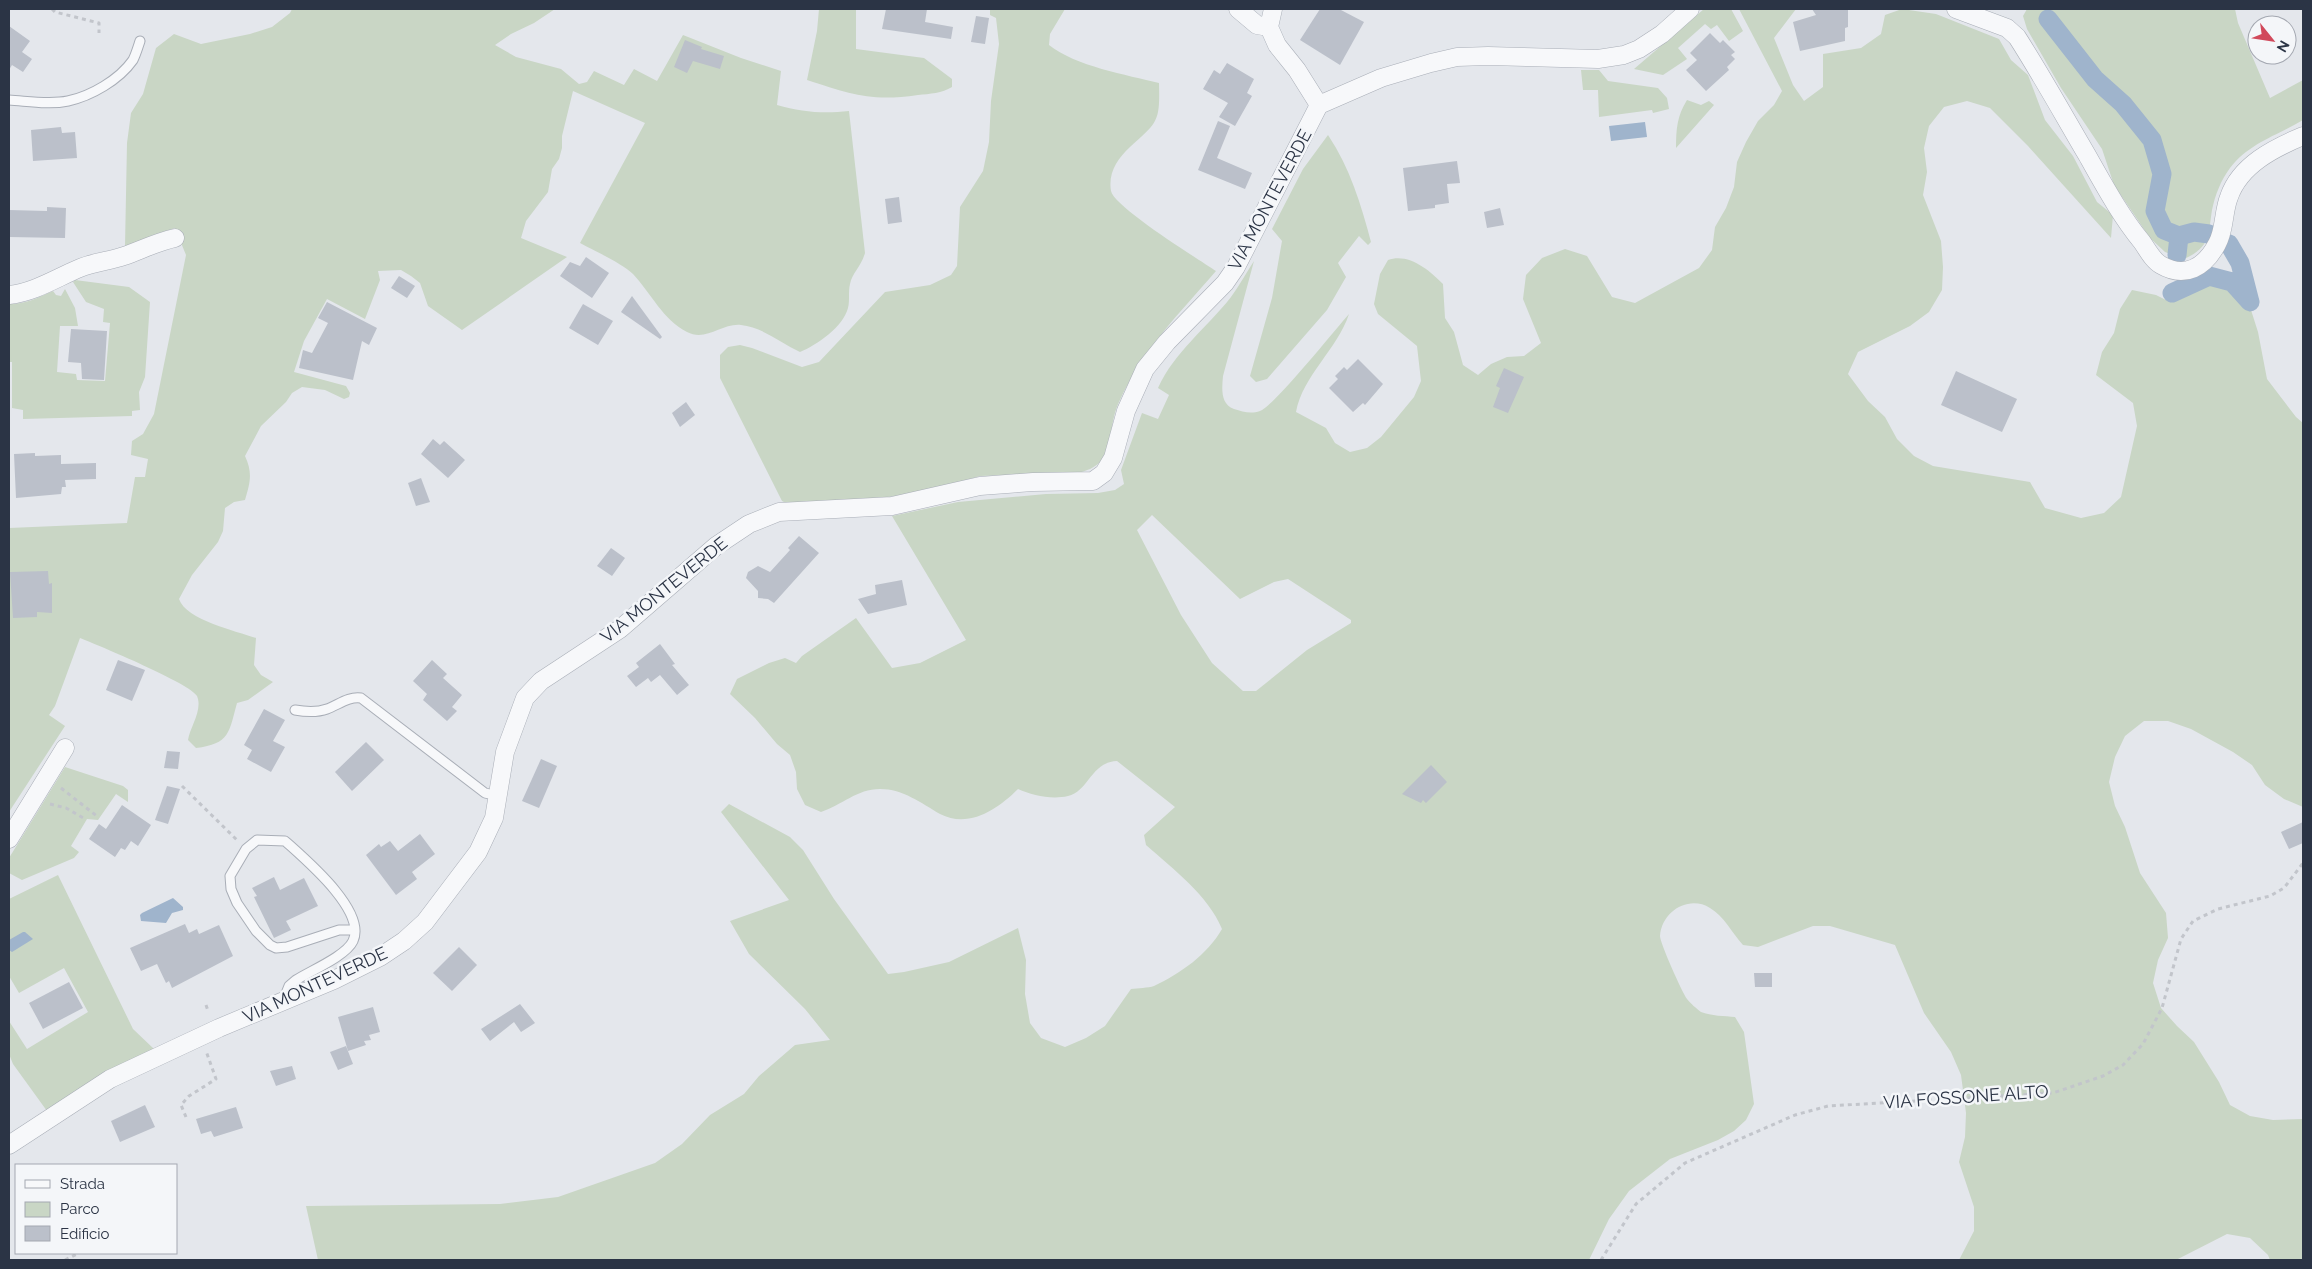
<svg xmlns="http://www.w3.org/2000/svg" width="2312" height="1269" viewBox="0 0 2312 1269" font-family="Raleway,sans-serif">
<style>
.green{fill:#c9d6c5;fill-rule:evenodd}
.water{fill:#9fb4cc}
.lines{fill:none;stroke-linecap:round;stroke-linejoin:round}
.canal{stroke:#9fb4cc;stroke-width:19}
.building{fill:#bbc0ca}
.service-casing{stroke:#a9aeb7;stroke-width:11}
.minor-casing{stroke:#a9aeb7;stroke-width:19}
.path{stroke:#c2c5cb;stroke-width:3;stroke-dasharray:4 4;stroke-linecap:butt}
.service{stroke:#f7f8fa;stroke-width:9}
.minor{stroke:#f7f8fa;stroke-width:18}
.labels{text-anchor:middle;stroke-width:5;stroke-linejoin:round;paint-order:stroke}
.street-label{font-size:18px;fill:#2b3445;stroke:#f4f6f9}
</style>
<rect width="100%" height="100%" fill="#e4e7ec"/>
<g class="green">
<path d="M 292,9 L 555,9 L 534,23 L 511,34 L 495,45 L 516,57 L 561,69 L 579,84 L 587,82 L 594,71 L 624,85 L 634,69 L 657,81 L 683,35 L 741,58 L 781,71 L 777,105 C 802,112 823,114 849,111 L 865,253 C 861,267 852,273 850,284 C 848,292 850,300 848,308 C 843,327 817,345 800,352 C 781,343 762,327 741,325 C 722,323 706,342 687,332 C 663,320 651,293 633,274 C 623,264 593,250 580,243 L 645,123 L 573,91 L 562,136 L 562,148 L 559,159 L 552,169 L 548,192 L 526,221 L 521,238 L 567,257 L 462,330 L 428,306 L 420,283 L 411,276 L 401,270 L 378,271 L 380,280 L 365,319 L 327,299 L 304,341 L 294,372 L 346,386 L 350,393 L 349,397 L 344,399 L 325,390 L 302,387 L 292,393 L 286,402 L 261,426 L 245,456 C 253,473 250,483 245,500 L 234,502 L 225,508 L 223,531 L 218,542 L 192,575 L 179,599 C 186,620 236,631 256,638 L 254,665 L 261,675 L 273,682 L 248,700 L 237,703 C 229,732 230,744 196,748 L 188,740 C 190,727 203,710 197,696 C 191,684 98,645 80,638 L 55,706 L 49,715 L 65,726 L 9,812 L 9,528 L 127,523 L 135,477 L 145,477 L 148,459 L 131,455 L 132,441 L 143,434 L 154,414 L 186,255 L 175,228 L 125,246 L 127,143 L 131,113 L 143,94 L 156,48 L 174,34 L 201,44 L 250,34 L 272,27 L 290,13 Z"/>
<path d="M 819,9 L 856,9 L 856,49 L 924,58 L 952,79 L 952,87 C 942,93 930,94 918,95 C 870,102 851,94 807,80 L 817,31 Z"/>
<path d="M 990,9 L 1065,9 L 1050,34 L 1049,45 C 1075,66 1127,75 1159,83 C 1160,122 1158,122 1130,147 C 1117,159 1108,173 1111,191 C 1114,207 1198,259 1216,271 C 1179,314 1143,349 1119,402 C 1105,432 1119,465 1077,473 L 980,476 L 936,489 L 899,496 L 790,505 L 782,501 L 720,378 L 720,355 L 728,347 L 740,345 L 752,348 L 802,367 L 819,362 L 885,292 L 930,285 L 951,275 L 957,266 L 960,207 L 983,171 L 989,142 L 991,101 L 999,44 L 996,18 L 990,15 Z"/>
<path d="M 1704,9 L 1731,9 L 1743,31 L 1729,41 L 1717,25 L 1711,29 L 1705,24 L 1678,48 L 1687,59 L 1663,75 L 1634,69 Z"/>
<path d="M 1739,9 L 1796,9 L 1774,38 L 1793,85 L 1804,101 L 1823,87 L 1823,54 L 1861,48 L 1881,34 L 1885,15 L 1902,9 L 1936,14 L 1999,39 L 2011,60 L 2028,75 L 2045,120 L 2073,156 L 2097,202 L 2113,215 L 2111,238 L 2028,146 L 1990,108 L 1967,101 L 1944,107 L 1929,126 L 1924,148 L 1927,172 L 1923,195 L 1941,241 L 1943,267 L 1942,290 L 1929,312 L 1910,326 L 1858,352 L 1848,374 L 1868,401 L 1885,417 L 1897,439 L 1914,456 L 1933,466 L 2030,482 L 2045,508 L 2081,518 L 2104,513 L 2121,497 L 2137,426 L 2133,403 L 2096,375 L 2102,352 L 2114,333 L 2120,309 L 2132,290 L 2156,295 L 2166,300 L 2200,287 L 2222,284 L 2251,310 L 2258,332 L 2267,379 L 2296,417 L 2303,423 L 2303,807 L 2284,799 L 2265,785 L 2252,765 L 2233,752 L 2191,729 L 2168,721 L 2144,721 L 2125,736 L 2115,757 L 2109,782 L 2115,806 L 2125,827 L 2140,873 L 2166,913 L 2168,938 L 2158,960 L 2153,983 L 2161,1008 L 2177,1026 L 2194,1042 L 2219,1082 L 2230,1105 L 2250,1116 L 2273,1120 L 2303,1119 L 2303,1260 L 2270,1260 L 2268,1255 L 2250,1238 L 2227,1234 L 2176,1260 L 1959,1260 L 1974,1231 L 1974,1207 L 1959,1162 L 1965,1137 L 1966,1113 L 1961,1075 L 1951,1052 L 1924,1013 L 1895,945 L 1830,926 L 1813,926 L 1758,947 L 1743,945 C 1732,933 1724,916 1710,908 C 1689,895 1662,911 1660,936 C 1660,943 1682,992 1687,999 C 1690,1003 1697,1009 1701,1012 C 1711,1016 1725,1016 1735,1017 L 1744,1032 L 1754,1104 L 1746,1120 L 1734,1131 L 1718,1140 L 1670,1159 L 1629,1191 L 1609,1219 L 1589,1260 L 318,1260 L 306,1206 L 500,1204 L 558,1197 L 655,1163 L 682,1144 L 710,1115 L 744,1094 L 759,1076 L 795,1045 L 830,1040 L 805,1009 L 749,954 L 730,921 L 789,900 L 721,812 L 729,804 L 790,837 L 803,850 L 834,899 L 888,974 L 904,972 L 949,962 L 1018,928 L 1026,960 L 1025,994 L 1030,1023 L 1041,1038 L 1065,1047 L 1086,1038 L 1105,1026 L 1131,989 C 1138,988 1148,988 1154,986 C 1181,973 1207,955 1222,929 C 1208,895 1173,869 1146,845 L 1144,835 L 1175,807 L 1117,761 C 1091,762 1089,791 1068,796 C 1051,800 1032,795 1018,789 C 998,809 969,829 940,814 C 921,803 903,789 880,789 C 857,789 842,805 821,812 L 805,805 L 797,789 L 796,772 L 790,755 L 777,744 L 755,718 L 730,694 L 737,679 L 769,663 L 785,658 L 796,663 L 802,656 L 856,618 L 892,668 L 920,663 L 966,640 L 892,516 L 958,502 L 1046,494 L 1098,493 L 1115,490 L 1124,484 L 1121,470 L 1142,413 L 1158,419 L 1169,395 L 1158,388 C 1175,351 1206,329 1231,297 C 1239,286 1246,273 1254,261 L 1223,376 C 1222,388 1220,404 1234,409 C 1243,412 1251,414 1260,411 C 1273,407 1335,330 1349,314 C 1337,350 1303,375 1296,412 L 1326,428 L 1335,443 L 1350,452 L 1367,448 L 1381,437 L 1414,397 L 1421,381 L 1417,346 L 1378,314 L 1374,304 L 1380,274 L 1388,260 C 1409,253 1429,270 1443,284 L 1445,318 L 1454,332 L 1463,365 L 1478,375 L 1491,364 L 1507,357 L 1524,356 L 1541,343 L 1523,299 L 1526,275 L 1542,258 L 1565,249 L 1587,256 L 1612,297 L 1635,303 L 1699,268 L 1712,250 L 1715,227 L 1726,208 L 1734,187 L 1737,162 L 1746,142 L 1758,121 L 1774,105 L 1782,91 ZM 1152,515 L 1240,599 L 1274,582 L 1288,579 L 1351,620 L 1351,623 L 1307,650 L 1256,691 L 1243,691 L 1212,663 L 1181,615 L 1137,530 Z"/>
<path d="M 2027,9 L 2235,9 L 2238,23 L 2270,98 L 2303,80 L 2303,120 C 2278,135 2249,143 2230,168 C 2221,180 2215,195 2212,210 C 2208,235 2211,247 2184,259 L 2165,252 L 2150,238 L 2114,185 L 2102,149 L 2061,88 L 2027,29 L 2023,16 Z"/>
<path d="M 1581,70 L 1599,70 L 1608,81 L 1658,88 L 1667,98 L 1669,109 L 1653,113 L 1652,110 L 1599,117 L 1598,90 L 1583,90 Z"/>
<path d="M 1687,100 L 1701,105 L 1709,101 L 1714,105 L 1676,148 C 1676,129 1677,116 1687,100 Z"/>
<path d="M 1328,135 C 1350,168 1361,204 1371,242 L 1368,245 L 1359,236 L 1338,263 L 1346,277 L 1327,310 L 1267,379 L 1256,382 L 1250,376 L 1272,298 L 1282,241 L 1272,229 L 1303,169 Z"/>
<path d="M 75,280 L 129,287 L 150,302 L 145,377 L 139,392 L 140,410 L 132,411 L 132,416 L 23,419 L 23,410 L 12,408 L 12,362 L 9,362 L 9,304 C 26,304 37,298 53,291 L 56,295 L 61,296 L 65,289 L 75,308 L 78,326 L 60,326 L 57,372 L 76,374 L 77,380 L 105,381 L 110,323 L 103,322 L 104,309 L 86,302 L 73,282 Z"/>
<path d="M 65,767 L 123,786 L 128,790 L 128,802 L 116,794 L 98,820 L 87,819 L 71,846 L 79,852 L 74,858 L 22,880 L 9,873 L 9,858 Z"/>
<path d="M 58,875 L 133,1029 L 154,1049 L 47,1111 L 13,1064 L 9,1054 L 9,1021 L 27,1049 L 88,1012 L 64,968 L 19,993 L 9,976 L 9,899 Z"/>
</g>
<g class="water">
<path d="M 1645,122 L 1647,137 L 1611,141 L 1609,126 Z"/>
<path d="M 173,898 L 183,907 L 183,910 L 172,913 L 166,923 L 141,921 L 140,915 L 142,913 Z"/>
<path d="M 23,932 L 25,932 L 33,939 L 12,952 L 9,950 L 9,940 Z"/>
</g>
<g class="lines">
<g class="canal">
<path d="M 2048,19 L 2095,79 L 2123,104 L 2152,140 L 2162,174 L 2155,211 L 2164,230 L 2179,236 L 2177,255"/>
<path d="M 2179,236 L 2194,232 L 2209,234"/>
<path d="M 2172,293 L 2209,276 L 2232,282 L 2250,302 L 2240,263 L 2229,244"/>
</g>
</g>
<g class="building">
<path d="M 886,9 L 927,9 L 925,22 L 953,27 L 951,39 L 882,29 Z"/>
<path d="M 1320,9 L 1339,9 L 1364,22 L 1340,65 L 1300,40 Z"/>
<path d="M 1812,9 L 1848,9 L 1848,27 L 1845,28 L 1845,41 L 1800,51 L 1793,22 L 1816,15 Z"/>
<path d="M 976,16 L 989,18 L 985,44 L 971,42 Z"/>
<path d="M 9,26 L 30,41 L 22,52 L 32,59 L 23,72 L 12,65 L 9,70 Z"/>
<path d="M 1710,33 L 1720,43 L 1723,40 L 1735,52 L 1731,55 L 1735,59 L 1727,67 L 1729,70 L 1706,91 L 1686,70 L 1697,60 L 1690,53 Z"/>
<path d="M 685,40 L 702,47 L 701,49 L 724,56 L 720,69 L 693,61 L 687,73 L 674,67 Z"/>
<path d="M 1227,63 L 1254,79 L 1247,93 L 1252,96 L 1235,126 L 1219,117 L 1228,103 L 1203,89 L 1214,70 L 1220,74 Z"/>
<path d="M 1218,121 L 1230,126 L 1217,158 L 1252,173 L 1245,189 L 1198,170 Z"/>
<path d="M 61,127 L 62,133 L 75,132 L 77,158 L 33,161 L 31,130 Z"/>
<path d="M 1457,161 L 1460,183 L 1447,184 L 1449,203 L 1435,205 L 1435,208 L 1408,211 L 1403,168 Z"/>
<path d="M 899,197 L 902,222 L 888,224 L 885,199 Z"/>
<path d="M 47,207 L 66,208 L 65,238 L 9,237 L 9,210 L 47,211 Z"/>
<path d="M 1500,208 L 1504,225 L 1487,228 L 1484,212 Z"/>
<path d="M 586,257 L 609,273 L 592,298 L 560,276 L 570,262 L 580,266 Z"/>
<path d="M 399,276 L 415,286 L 407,298 L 391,288 Z"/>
<path d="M 632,296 L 662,337 L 660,339 L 621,312 Z"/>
<path d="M 327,302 L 377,328 L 369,345 L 362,341 L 353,380 L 299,368 L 303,350 L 312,353 L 328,323 L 318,318 Z"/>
<path d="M 583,304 L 613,321 L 598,345 L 569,328 Z"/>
<path d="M 71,329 L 107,331 L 104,380 L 82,379 L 81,363 L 68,362 Z"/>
<path d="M 1358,359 L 1383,384 L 1365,405 L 1363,403 L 1353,412 L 1329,388 L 1338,379 L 1335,376 L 1344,367 L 1347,370 Z"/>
<path d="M 1504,368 L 1524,377 L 1508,413 L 1493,407 L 1500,388 L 1496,386 Z"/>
<path d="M 1956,371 L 2017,399 L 2002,432 L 1941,405 Z"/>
<path d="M 686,402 L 695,415 L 680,427 L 672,413 Z"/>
<path d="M 433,439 L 440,445 L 444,441 L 465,460 L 448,478 L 421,454 Z"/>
<path d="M 35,453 L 35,456 L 61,455 L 61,464 L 96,463 L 96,479 L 65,480 L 66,487 L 62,487 L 61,494 L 16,498 L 14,454 Z"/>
<path d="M 421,478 L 430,502 L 416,506 L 408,483 Z"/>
<path d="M 799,536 L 819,553 L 774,603 L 768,599 L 758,598 L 758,591 L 746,578 L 748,572 L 758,566 L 770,572 L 790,550 L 788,548 Z"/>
<path d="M 611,548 L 625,558 L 612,576 L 597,566 Z"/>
<path d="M 48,571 L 49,584 L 52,583 L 52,613 L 37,612 L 37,617 L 13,618 L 10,572 Z"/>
<path d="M 902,580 L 907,605 L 868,614 L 858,599 L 876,594 L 875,585 Z"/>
<path d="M 660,644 L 675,664 L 672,665 L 689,685 L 677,695 L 660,675 L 651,682 L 648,678 L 636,687 L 627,676 L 639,667 L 636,663 Z"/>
<path d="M 118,660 L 145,670 L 132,701 L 106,690 Z"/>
<path d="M 432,660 L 447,674 L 443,678 L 462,695 L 452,707 L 457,711 L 447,721 L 423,700 L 427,694 L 413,681 Z"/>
<path d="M 264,709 L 285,720 L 273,741 L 285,747 L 271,772 L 247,759 L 252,750 L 244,745 Z"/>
<path d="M 366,742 L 384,760 L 352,791 L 335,772 Z"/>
<path d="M 167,751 L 180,752 L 178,769 L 164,768 Z"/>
<path d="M 541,759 L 557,766 L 539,808 L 522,801 Z"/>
<path d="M 1431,765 L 1447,782 L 1426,803 L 1423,800 L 1421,803 L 1402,794 Z"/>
<path d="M 167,786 L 180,789 L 168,824 L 155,820 Z"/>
<path d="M 122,805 L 151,825 L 138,846 L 131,841 L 125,850 L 121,848 L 115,857 L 89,839 L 99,824 L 106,829 Z"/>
<path d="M 2303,822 L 2303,843 L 2289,849 L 2281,832 Z"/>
<path d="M 420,834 L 435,854 L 412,872 L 417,879 L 396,895 L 366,855 L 379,844 L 381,847 L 390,841 L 398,851 Z"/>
<path d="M 274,877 L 280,890 L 304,878 L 318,906 L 286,921 L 291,930 L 274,938 L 254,897 L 257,896 L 252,888 Z"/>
<path d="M 185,924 L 189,933 L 197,929 L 199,934 L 219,925 L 233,956 L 172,988 L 169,981 L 166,983 L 157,964 L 141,971 L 130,948 Z"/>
<path d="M 459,947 L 477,965 L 452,991 L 433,973 Z"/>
<path d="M 1754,973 L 1772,973 L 1772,987 L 1755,987 Z"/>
<path d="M 69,982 L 83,1008 L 43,1029 L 29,1003 Z"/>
<path d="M 520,1004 L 535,1023 L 521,1032 L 514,1022 L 490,1041 L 481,1029 Z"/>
<path d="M 373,1007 L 380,1032 L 369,1035 L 371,1040 L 364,1041 L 366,1045 L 348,1051 L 338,1017 Z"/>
<path d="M 346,1046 L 353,1064 L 338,1070 L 330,1052 Z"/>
<path d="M 292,1066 L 296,1079 L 276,1086 L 270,1071 Z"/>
<path d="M 145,1105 L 155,1127 L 120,1142 L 111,1121 Z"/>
<path d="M 236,1107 L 243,1128 L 214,1137 L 211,1131 L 201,1134 L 196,1119 Z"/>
</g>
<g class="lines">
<defs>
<g id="service">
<path d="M 9,100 C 27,101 49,105 68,101 C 91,96 119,80 133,60 C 136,54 138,47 140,41"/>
<path d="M 295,710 C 306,712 316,713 327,709 C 338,705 349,696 361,698 L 485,793 L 498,796"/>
<path d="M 283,1001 L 289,986 L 296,980 C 310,971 346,956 353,941 C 367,911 306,860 285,841 L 257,840 L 246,849 L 230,876 L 231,889 L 237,903 L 256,931 L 270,945 L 276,948 L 287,947 L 339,930 L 355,930"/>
</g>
<g id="minor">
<path d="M 1238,9 L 1257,25 L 1269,27"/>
<path d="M 1273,9 L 1269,27 L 1277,45 L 1297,70 L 1319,105"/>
<path d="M 1956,9 L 2007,28 L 2017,37 C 2042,76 2064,116 2087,155 C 2104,185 2120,215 2142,242 C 2147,249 2153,261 2161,265 C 2185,279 2205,267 2217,244 C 2225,230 2223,212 2229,197 C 2240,165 2274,148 2303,136"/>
<path d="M 9,295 C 35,292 56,278 80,268 C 94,262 110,261 124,256 C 141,250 157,242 175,238"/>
<path d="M 9,839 L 65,748"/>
<path d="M 9,1145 L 110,1079 L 219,1028 L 334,980 L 380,957 L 404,941 L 425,922 L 478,852 L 494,818 L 505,752 L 525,698 L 541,681 L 620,629 L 716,546 L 749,524 L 779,512 L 892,506 L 980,486 L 1033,482 L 1093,481 L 1104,473 L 1113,458 L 1126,411 L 1145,369 L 1167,342 L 1225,283 L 1236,267 L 1319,105 L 1381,78 L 1431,63 L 1457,57 L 1488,56 L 1598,59 L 1624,55 L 1639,49 L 1662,34 L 1690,9"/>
</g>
</defs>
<use href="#service" class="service-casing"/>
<use href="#minor" class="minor-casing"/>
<g class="path">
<path d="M 52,9 L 55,12 L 99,23 L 99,33"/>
<path d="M 182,786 L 238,841"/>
<path d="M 61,788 L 98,817"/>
<path d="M 50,804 L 66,808 L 85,819"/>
<path d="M 206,1005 L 208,1011"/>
<path d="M 186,1117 L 181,1105 L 189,1096 L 216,1079 L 206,1051"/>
<path d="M 65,1260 L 79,1253"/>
<path d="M 1601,1260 L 1636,1204 L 1685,1163 L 1795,1115 L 1828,1106 L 2053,1093 L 2103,1076 L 2123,1065 L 2143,1044 L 2162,1008 L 2181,939 L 2193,921 L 2218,909 L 2270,896 L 2284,888 L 2303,863"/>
</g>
<use href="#service" class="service"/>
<use href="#minor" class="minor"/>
</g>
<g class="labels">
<g class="street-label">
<text transform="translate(1270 200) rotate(-62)" y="6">VIA MONTEVERDE</text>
<text transform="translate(664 590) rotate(-39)" y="6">VIA MONTEVERDE</text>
<text transform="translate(315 985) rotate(-25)" y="6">VIA MONTEVERDE</text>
<text transform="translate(1966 1097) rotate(-4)" y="6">VIA FOSSONE ALTO</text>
</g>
</g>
<rect width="2312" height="1269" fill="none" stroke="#2b3445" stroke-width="20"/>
<rect x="15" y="1164" width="162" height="90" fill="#f4f6f9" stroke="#a4a8b1"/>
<rect x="25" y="1180" width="25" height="8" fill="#f7f8fa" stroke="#a4a8b1"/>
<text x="60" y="1189" font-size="15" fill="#2b3445">Strada</text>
<rect x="25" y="1202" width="25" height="15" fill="#c9d6c5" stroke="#a4a8b1"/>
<text x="60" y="1214" font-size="15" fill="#2b3445">Parco</text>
<rect x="25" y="1226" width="25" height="15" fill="#bbc0ca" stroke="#a4a8b1"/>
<text x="60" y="1239" font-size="15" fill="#2b3445">Edificio</text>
<g transform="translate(2272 40) rotate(120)"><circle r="24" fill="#f4f6f9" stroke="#a4a8b1"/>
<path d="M0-4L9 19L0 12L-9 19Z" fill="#d1495b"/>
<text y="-8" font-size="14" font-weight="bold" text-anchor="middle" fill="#2b3445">N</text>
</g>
</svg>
